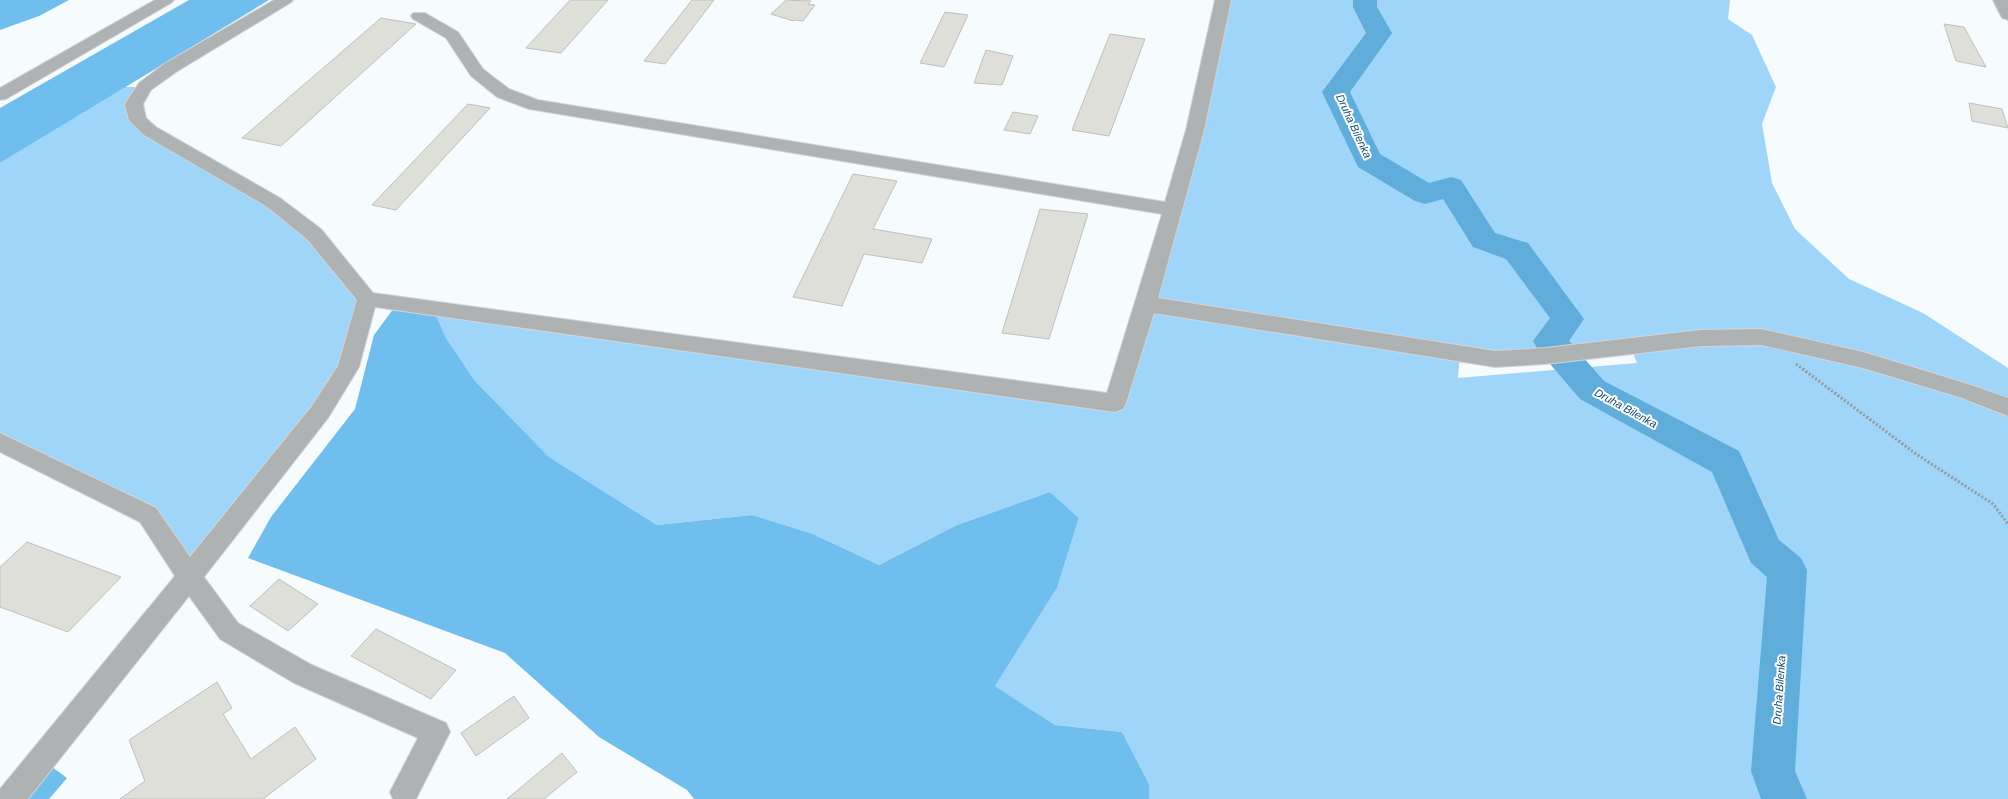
<svg xmlns="http://www.w3.org/2000/svg" width="2008" height="799" viewBox="0 0 2008 799" font-family="Arial,sans-serif">
<style>
.green{fill:#9ed5f8;fill-rule:evenodd}
.forest{fill:#70beed}
.lines{fill:none;stroke-linecap:round;stroke-linejoin:round}
.river{fill:#60addc;fill-rule:evenodd}
.building{fill:#dfdfd9;stroke:#c0c0ba}
.minor-casing{stroke:#d1d5d8;stroke-width:2}
.path{stroke:#96999c;stroke-width:3;stroke-dasharray:2 2;stroke-linecap:butt}
.minor{fill:#afb2b3;fill-rule:evenodd}
.labels{text-anchor:middle;stroke-width:4;stroke-linejoin:round;paint-order:stroke}
.water-label{font-size:11px;font-style:italic;fill:#0e4c6c;stroke:#fff}
</style>
<rect width="100%" height="100%" fill="#f6fbfe"/>
<g class="green">
<path d="M 1223,0 L 1730,0 L 1728,19 L 1752,35 L 1776,87 L 1762,124 L 1772,183 L 1795,229 L 1849,279 L 1923,313 L 2008,368 L 2008,799 L 1149,799 L 1149,784 L 1122,732 L 1055,725 L 995,686 L 1057,588 L 1079,518 L 1050,492 L 957,525 L 879,565 L 813,534 L 752,515 L 657,525 L 549,457 L 475,381 L 446,338 L 434,311 L 1115,403 ZM 1630,346 L 1637,363 L 1458,378 L 1460,353 Z"/>
<path d="M 125,87 L 145,87 L 138,120 L 273,202 L 367,299 L 348,367 L 189,577 L 148,515 L 0,442 L 0,163 Z"/>
</g>
<g class="forest">
<path d="M 0,0 L 69,0 L 39,16 L 0,30 Z"/>
<path d="M 189,0 L 269,0 L 0,163 L 0,108 Z"/>
<path d="M 394,308 L 434,311 L 446,338 L 475,381 L 549,457 L 657,525 L 752,515 L 813,534 L 879,565 L 957,525 L 1050,492 L 1079,518 L 1057,588 L 995,686 L 1055,725 L 1122,732 L 1149,784 L 1149,799 L 694,799 L 687,790 L 599,737 L 505,653 L 248,558 L 271,517 L 355,409 L 374,335 Z"/>
<path d="M 48,764 L 67,778 L 49,799 L 20,799 Z"/>
</g>
<g class="lines">
<path class="river" d="M 1353,0 L 1377,0 L 1377,7 L 1392,33 L 1350,92 L 1380,154 L 1429,183 L 1451,177 L 1461,180 L 1495,233 L 1528,243 L 1584,319 L 1569,341 L 1604,381 L 1739,451 L 1779,540 L 1801,558 L 1807,570 L 1795,771 L 1807,799 L 1761,799 L 1751,771 L 1767,577 L 1751,563 L 1712,472 L 1580,399 L 1538,350 L 1533,341 L 1550,318 L 1506,259 L 1473,247 L 1443,199 L 1425,204 L 1415,201 L 1358,167 L 1322,92 L 1366,33 L 1353,7 Z"/>
</g>
<g class="building">
<path d="M 570,0 L 608,0 L 561,53 L 526,48 Z"/>
<path d="M 692,0 L 714,0 L 665,64 L 644,61 Z"/>
<path d="M 786,0 L 811,1 L 808,4 L 815,5 L 803,21 L 794,20 L 793,21 L 771,14 Z"/>
<path d="M 945,12 L 968,15 L 944,67 L 920,63 Z"/>
<path d="M 381,18 L 416,24 L 281,146 L 242,138 Z"/>
<path d="M 1944,24 L 1964,27 L 1986,67 L 1956,61 Z"/>
<path d="M 1110,34 L 1145,39 L 1109,136 L 1072,130 Z"/>
<path d="M 986,50 L 1013,56 L 1002,85 L 974,83 Z"/>
<path d="M 1969,103 L 2002,109 L 2008,128 L 1972,121 Z"/>
<path d="M 468,104 L 490,108 L 396,210 L 372,205 Z"/>
<path d="M 1013,112 L 1038,116 L 1030,134 L 1004,130 Z"/>
<path d="M 853,174 L 897,181 L 873,229 L 932,239 L 922,263 L 864,254 L 842,306 L 793,297 Z"/>
<path d="M 1040,209 L 1088,214 L 1049,339 L 1002,333 Z"/>
<path d="M 27,542 L 121,577 L 68,632 L 0,607 L 0,567 Z"/>
<path d="M 279,579 L 318,604 L 288,631 L 250,606 Z"/>
<path d="M 376,629 L 456,670 L 431,699 L 351,656 Z"/>
<path d="M 217,682 L 232,708 L 223,714 L 251,759 L 295,727 L 316,759 L 263,799 L 120,799 L 145,781 L 129,740 Z"/>
<path d="M 514,696 L 529,718 L 476,756 L 461,733 Z"/>
<path d="M 562,753 L 577,772 L 544,799 L 507,799 Z"/>
</g>
<g class="lines">
<defs>
<g id="minor">
<path d="M 155,0 L 174,0 L 171,3 L 6,99 L 0,100 L 0,88 Z"/>
<path d="M 274,0 L 293,0 L 290,3 L 176,72 L 151,90 L 143,104 L 146,118 L 156,127 L 280,198 L 321,229 L 373,293 L 1107,393 L 1162,214 L 529,109 L 497,97 L 471,76 L 446,38 L 413,19 L 411,16 L 413,13 L 425,13 L 458,32 L 483,69 L 509,89 L 538,100 L 1165,202 L 1186,130 L 1215,0 L 1231,0 L 1204,130 L 1158,298 L 1495,351 L 1545,348 L 1701,330 L 1761,329 L 1863,352 L 1968,384 L 2008,398 L 2008,416 L 1962,398 L 1863,368 L 1761,345 L 1701,346 L 1545,364 L 1495,367 L 1154,313 L 1126,403 L 1123,409 L 1115,412 L 375,307 L 359,367 L 328,418 L 204,577 L 238,623 L 312,665 L 446,723 L 450,732 L 416,799 L 393,799 L 390,792 L 418,738 L 294,683 L 220,639 L 189,596 L 28,799 L 0,799 L 0,789 L 175,576 L 140,522 L 0,452 L 0,433 L 156,508 L 190,557 L 312,406 L 338,366 L 357,300 L 307,239 L 266,206 L 144,135 L 129,120 L 125,104 L 139,83 L 164,64 Z"/>
<path d="M 1993,0 L 2008,0 L 2008,20 L 2002,18 Z"/>
</g>
</defs>
<use href="#minor" class="minor-casing"/>
<path class="path" d="M 1796,364 L 1916,454 L 1993,504 L 2008,524"/>
<use href="#minor" class="minor"/>
</g>
<g class="labels">
<g class="water-label">
<text transform="translate(1354 126) rotate(65)" y="4">Druha Bilenka</text>
<text transform="translate(1626 408) rotate(29)" y="4">Druha Bilenka</text>
<text transform="translate(1779 690) rotate(-86)" y="4">Druha Bilenka</text>
</g>
</g>
</svg>
